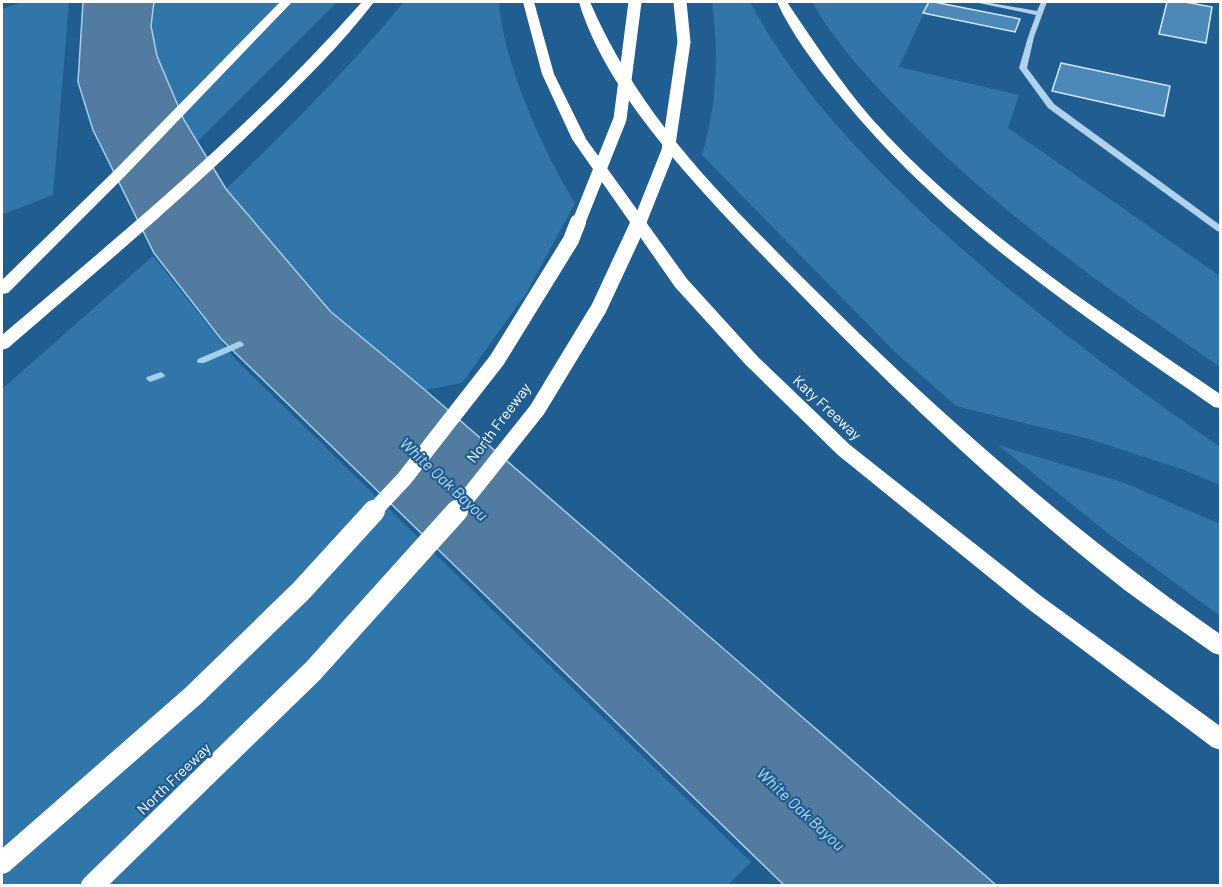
<svg xmlns="http://www.w3.org/2000/svg" width="1222" height="887" viewBox="0 0 1222 887" font-family="Barlow,sans-serif">
<style>
.green{fill:#3176ab}
.water{fill:#527c9f;stroke:#a4cfee;stroke-width:1.5}
.lines{fill:none;stroke-linecap:round;stroke-linejoin:round}
.stream{fill:#a4cfee;fill-rule:evenodd}
.building{fill:#4d89b8;stroke:#d6eaf9;stroke-width:1.5}
.minor{fill:#b1d2ed;fill-rule:evenodd}
.highway{fill:#fff;fill-rule:evenodd}
.highway-bridge-far2{stroke:#fff;stroke-width:13}
.highway-bridge-far1{stroke:#fff;stroke-width:16}
.highway-bridge{stroke:#fff;stroke-width:22}
.labels{text-anchor:middle;stroke-width:4.5;stroke-linejoin:round;paint-order:stroke}
.street-label{font-size:15px;fill:#fff;stroke:#205d90}
.water-label{font-size:16px;font-style:italic;fill:#bddcf4;stroke:#205d90}
</style>
<rect width="100%" height="100%" fill="#205d90"/>
<g class="green">
<path d="M 23,2 L 69,2 L 53,195 L 2,215 L 2,9 Z"/>
<path d="M 154,2 L 337,2 L 198,141 C 178,111 152,61 151,25 C 151,17 153,9 154,2 Z"/>
<path d="M 404,2 L 499,2 C 503,63 543,151 575,203 L 527,292 L 462,383 L 425,390 L 330,311 L 226,189 C 288,129 349,68 404,2 Z"/>
<path d="M 712,2 L 750,2 C 795,86 861,156 931,221 C 1021,304 1120,378 1220,447 L 1220,485 L 1184,470 L 1089,439 L 956,406 L 895,352 L 702,155 C 717,104 719,54 712,2 Z"/>
<path d="M 812,2 L 929,2 L 899,67 L 1019,95 L 1008,128 L 1220,276 L 1220,367 C 1107,289 992,208 897,108 C 866,76 834,41 812,2 Z"/>
<path d="M 153,256 L 235,359 L 751,862 L 727,886 L 2,885 L 2,389 Z"/>
<path d="M 998,445 L 1125,483 L 1220,524 L 1220,616 L 1110,535 Z"/>
</g>
<path class="water" d="M 83,2 L 154,2 L 151,26 L 157,56 L 184,120 L 226,189 L 330,311 L 425,390 L 996,885 L 784,885 L 221,339 L 154,253 L 93,130 L 78,82 Z"/>
<g class="lines">
<g class="stream">
<path d="M 240,341 L 244,344 L 243,346 L 204,363 L 198,363 L 197,361 L 198,359 Z"/>
<path d="M 161,372 L 165,375 L 164,377 L 150,382 L 146,379 L 147,377 Z"/>
</g>
</g>
<g class="building">
<path d="M 929,2 L 934,2 L 1020,19 L 1015,32 L 923,13 Z"/>
<path d="M 1167,2 L 1185,2 L 1212,7 L 1206,43 L 1159,34 Z"/>
<path d="M 1061,63 L 1170,86 L 1164,116 L 1052,91 Z"/>
</g>
<g class="lines">
<path class="minor" d="M 974,2 L 985,2 L 1037,11 L 1041,2 L 1047,2 L 1034,37 L 1027,68 L 1054,104 L 1220,225 L 1220,232 L 1217,231 L 1048,108 L 1019,68 L 1028,37 L 1036,15 Z"/>
<g class="highway">
<path d="M 280,2 L 292,2 L 124,177 L 8,293 L 2,294 L 2,280 L 114,171 Z"/>
<path d="M 362,2 L 374,2 C 342,44 303,82 266,118 C 183,199 95,273 8,348 L 2,350 L 2,335 C 127,229 253,125 362,2 Z"/>
<path d="M 523,2 L 534,2 L 554,74 L 586,139 L 687,279 L 758,357 L 850,445 L 1041,596 L 1220,726 L 1220,750 L 1212,747 L 1027,608 L 838,455 L 746,365 L 675,287 L 572,139 L 542,74 Z"/>
<path d="M 579,2 L 590,2 C 640,118 723,198 811,286 C 938,413 1073,531 1220,634 L 1220,655 L 1213,653 C 1184,632 1154,612 1126,591 C 997,490 878,375 764,257 C 699,189 605,92 579,2 Z"/>
<path d="M 777,2 L 787,2 C 814,42 840,82 872,119 C 971,229 1099,311 1220,394 L 1220,408 L 1214,407 C 1079,313 940,221 837,92 C 815,65 791,33 777,2 Z"/>
</g>
<g class="highway-bridge-far2">
<path d="M 578,224 L 620,119 L 635,2"/>
<path d="M 639,224 L 668,151 L 684,42 L 680,2"/>
</g>
<g class="highway-bridge-far1">
<path d="M 372,513 L 404,479 L 497,360 L 571,240 L 578,222"/>
<path d="M 455,513 L 537,410 L 599,308 L 639,222"/>
</g>
<g class="highway-bridge">
<path d="M 2,863 L 194,695 L 301,591 L 374,511"/>
<path d="M 92,886 L 313,671 L 457,511"/>
</g>
</g>
<g class="labels">
<g class="street-label">
<text transform="translate(827 408) rotate(43)" y="5">Katy Freeway</text>
<text transform="translate(499 423) rotate(-53)" y="5">North Freeway</text>
<text transform="translate(174 779) rotate(-44)" y="5">North Freeway</text>
</g>
<g class="water-label">
<text transform="translate(444 479) rotate(43)" y="6">White Oak Bayou</text>
<text transform="translate(801 809) rotate(43)" y="6">White Oak Bayou</text>
</g>
</g>
<rect width="1222" height="887" fill="none" stroke="#ffffff" stroke-width="6"/>
</svg>
